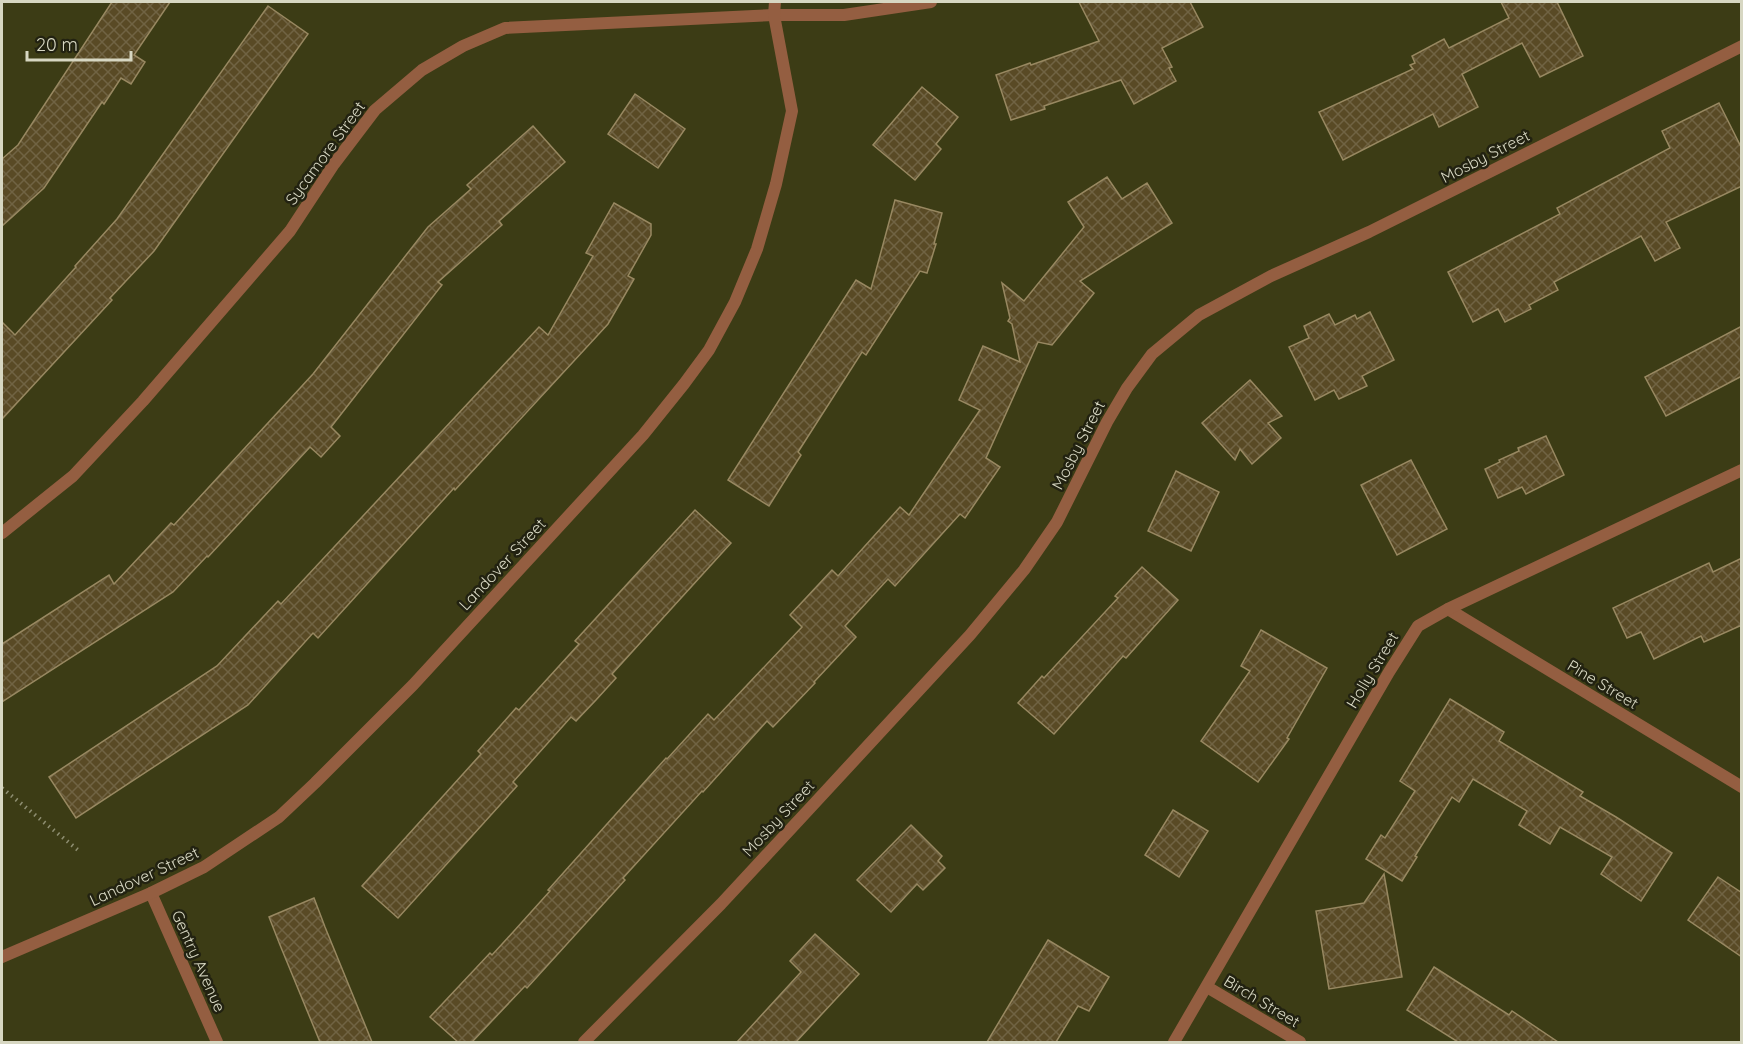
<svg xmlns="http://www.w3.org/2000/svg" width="1743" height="1044" viewBox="0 0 1743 1044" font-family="Quicksand,sans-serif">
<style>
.building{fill:url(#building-cross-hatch);stroke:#988861;stroke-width:1.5}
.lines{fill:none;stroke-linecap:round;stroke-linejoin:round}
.path{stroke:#8e8e71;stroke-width:4;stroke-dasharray:1.5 4.5;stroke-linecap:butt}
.street{stroke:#945e41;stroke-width:12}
.labels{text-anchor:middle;stroke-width:5;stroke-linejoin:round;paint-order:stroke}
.street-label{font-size:16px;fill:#d7d7c2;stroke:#221}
</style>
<defs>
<pattern id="building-cross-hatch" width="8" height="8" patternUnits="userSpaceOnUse" patternTransform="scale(1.5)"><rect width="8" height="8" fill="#594a25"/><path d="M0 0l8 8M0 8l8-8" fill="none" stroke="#706343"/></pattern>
</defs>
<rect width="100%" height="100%" fill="#3c3c15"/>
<g class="building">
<path d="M 112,2 L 170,2 L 134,55 L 145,62 L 131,84 L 121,78 L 104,104 L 102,102 L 44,188 L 2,226 L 2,159 L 18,145 Z"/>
<path d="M 1079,2 L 1190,2 L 1203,27 L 1162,48 L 1172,67 L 1169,68 L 1176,81 L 1134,104 L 1121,80 L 1044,106 L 1045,109 L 1011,120 L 996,75 L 1030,63 L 1031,65 L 1099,41 Z"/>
<path d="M 1501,2 L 1557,2 L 1583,56 L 1540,77 L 1522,43 L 1462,74 L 1478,107 L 1439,127 L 1433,114 L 1343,160 L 1319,112 L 1413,69 L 1410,65 L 1415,63 L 1412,56 L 1444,39 L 1449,48 L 1509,18 Z"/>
<path d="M 268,6 L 308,34 L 154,251 L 110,298 L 112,300 L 2,419 L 2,322 L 15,335 L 76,267 L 75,266 L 117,219 Z"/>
<path d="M 922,87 L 958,117 L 936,144 L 941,149 L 915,180 L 873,145 Z"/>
<path d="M 635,94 L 685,129 L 658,168 L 608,134 Z"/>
<path d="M 1719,103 L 1742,149 L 1742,186 L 1666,222 L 1680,248 L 1655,261 L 1641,236 L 1554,282 L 1558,290 L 1529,305 L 1531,309 L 1505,322 L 1498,309 L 1473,322 L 1448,272 L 1560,214 L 1557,208 L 1670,148 L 1662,131 Z"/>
<path d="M 533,126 L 565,162 L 499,221 L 502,225 L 438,282 L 442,285 L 331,427 L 340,436 L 321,457 L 310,447 L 208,557 L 207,556 L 173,592 L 2,702 L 2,644 L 109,575 L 114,584 L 171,523 L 174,525 L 313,374 L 428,227 L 471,189 L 467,185 Z"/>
<path d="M 1107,177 L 1122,199 L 1147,183 L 1172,223 L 1080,281 L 1094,293 L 1052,345 L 1038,342 L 986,458 L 1000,467 L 965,518 L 960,514 L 895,586 L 888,579 L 845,626 L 856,637 L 814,682 L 815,683 L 773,727 L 767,721 L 703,792 L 702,791 L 623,878 L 625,880 L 527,988 L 525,986 L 472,1042 L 458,1042 L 430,1017 L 490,953 L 492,955 L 514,931 L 550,891 L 548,890 L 666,758 L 667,759 L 708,714 L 714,720 L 802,627 L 790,615 L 832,570 L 838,576 L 900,507 L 909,515 L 980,410 L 959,400 L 983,346 L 1020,362 L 1012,324 L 1008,321 L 1010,318 L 1002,283 L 1024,301 L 1084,227 L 1068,202 Z"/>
<path d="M 895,200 L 942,213 L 934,244 L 936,244 L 927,273 L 920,271 L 866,355 L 862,352 L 798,452 L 801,455 L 769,506 L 728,480 L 856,280 L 871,289 Z"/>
<path d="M 614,203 L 651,224 L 651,235 L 628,276 L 634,279 L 608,324 L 455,490 L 454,488 L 318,638 L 313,633 L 248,705 L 76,818 L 49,777 L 217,666 L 278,601 L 281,604 L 539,327 L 548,335 L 593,256 L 586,253 Z"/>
<path d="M 1370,312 L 1394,360 L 1362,376 L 1367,386 L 1339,399 L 1334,390 L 1315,400 L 1289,347 L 1309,338 L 1304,326 L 1329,314 L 1335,325 L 1355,315 L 1357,319 Z"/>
<path d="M 1742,326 L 1742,376 L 1666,416 L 1645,377 Z"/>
<path d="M 1250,380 L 1282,416 L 1268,423 L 1281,438 L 1252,464 L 1240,449 L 1235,460 L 1202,423 Z"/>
<path d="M 1546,436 L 1564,475 L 1526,494 L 1522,487 L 1498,498 L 1485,469 L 1500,462 L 1499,460 L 1519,451 L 1518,448 Z"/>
<path d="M 1411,460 L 1447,529 L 1397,555 L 1361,485 Z"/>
<path d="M 1176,471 L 1219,492 L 1191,551 L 1148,531 Z"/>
<path d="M 695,510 L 731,543 L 612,674 L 616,678 L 596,700 L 576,721 L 571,717 L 513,782 L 517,786 L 398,918 L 362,886 L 481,754 L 478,751 L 516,708 L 519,710 L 579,644 L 575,641 Z"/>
<path d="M 1742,558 L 1742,625 L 1704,642 L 1701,636 L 1654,659 L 1641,632 L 1627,638 L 1613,608 L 1709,563 L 1713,572 Z"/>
<path d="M 1142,567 L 1178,600 L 1126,658 L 1123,656 L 1054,734 L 1018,703 L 1042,676 L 1044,678 L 1118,598 L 1115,596 Z"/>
<path d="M 1261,630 L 1327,668 L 1287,738 L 1289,739 L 1258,782 L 1201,741 L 1250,671 L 1241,666 Z"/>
<path d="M 1450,699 L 1504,732 L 1499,741 L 1583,792 L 1580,796 L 1616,817 L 1672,853 L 1641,901 L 1601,874 L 1612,857 L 1560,827 L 1550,844 L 1519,825 L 1527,811 L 1473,779 L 1459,802 L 1452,797 L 1415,856 L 1417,857 L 1402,881 L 1366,859 L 1381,835 L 1385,838 L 1415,791 L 1400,781 Z"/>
<path d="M 1173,810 L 1208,831 L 1179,877 L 1145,855 Z"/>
<path d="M 911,825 L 942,856 L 938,861 L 945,868 L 923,890 L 917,884 L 891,912 L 857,880 Z"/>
<path d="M 1384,874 L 1402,977 L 1329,989 L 1316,911 L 1364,903 Z"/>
<path d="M 1718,877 L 1742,893 L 1742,957 L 1688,920 Z"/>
<path d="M 314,898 L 325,927 L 372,1042 L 320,1042 L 280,945 L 269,917 Z"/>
<path d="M 815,934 L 859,974 L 796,1042 L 737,1042 L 801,972 L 790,961 Z"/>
<path d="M 1048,940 L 1109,977 L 1089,1011 L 1078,1006 L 1056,1042 L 987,1042 Z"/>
<path d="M 1434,967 L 1509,1015 L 1512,1011 L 1558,1042 L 1458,1042 L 1407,1010 Z"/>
</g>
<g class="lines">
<path class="path" d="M 2,788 L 78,850"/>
<g class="street">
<path d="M 2,533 L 73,476 L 143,401 L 290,231 L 334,164 L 375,110 L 422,70 L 463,46 L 505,28 L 774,15 L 844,15 L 931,2"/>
<path d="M 1448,609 L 1742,787"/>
<path d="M 151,893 L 217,1042"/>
<path d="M 2,957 L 151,893 L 204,867 L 279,817 L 315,783 L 413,685 L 643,435 L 684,384 L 709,350 L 735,302 L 757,249 L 776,184 L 792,111 L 774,15 L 775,2"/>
<path d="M 1207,987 L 1300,1042"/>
<path d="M 584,1042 L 721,904 L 812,806 L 970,635 L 1024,570 L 1057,522 L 1107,422 L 1127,388 L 1152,354 L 1199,315 L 1271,276 L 1369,232 L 1742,46"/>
<path d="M 1174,1042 L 1389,672 L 1418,626 L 1448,609 L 1742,470"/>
</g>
</g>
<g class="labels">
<g class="street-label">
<text transform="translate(325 153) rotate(-54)" y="6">Sycamore Street</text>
<text transform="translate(1485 156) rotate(-27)" y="6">Mosby Street</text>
<text transform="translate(1078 445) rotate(-63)" y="6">Mosby Street</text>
<text transform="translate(502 564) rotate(-47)" y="6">Landover Street</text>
<text transform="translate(1372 670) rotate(-59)" y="6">Holly Street</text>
<text transform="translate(1603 684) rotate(31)" y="6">Pine Street</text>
<text transform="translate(778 818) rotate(-47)" y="6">Mosby Street</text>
<text transform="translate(144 876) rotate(-25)" y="6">Landover Street</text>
<text transform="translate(199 961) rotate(66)" y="6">Gentry Avenue</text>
<text transform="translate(1262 1001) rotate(31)" y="6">Birch Street</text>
</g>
</g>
<rect width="1743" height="1044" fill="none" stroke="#d7d7c2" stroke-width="6"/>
<path d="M27 51v9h104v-9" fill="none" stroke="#d7d7c2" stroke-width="3"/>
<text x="36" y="51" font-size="18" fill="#d7d7c2" stroke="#222211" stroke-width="4.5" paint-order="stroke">20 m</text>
</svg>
